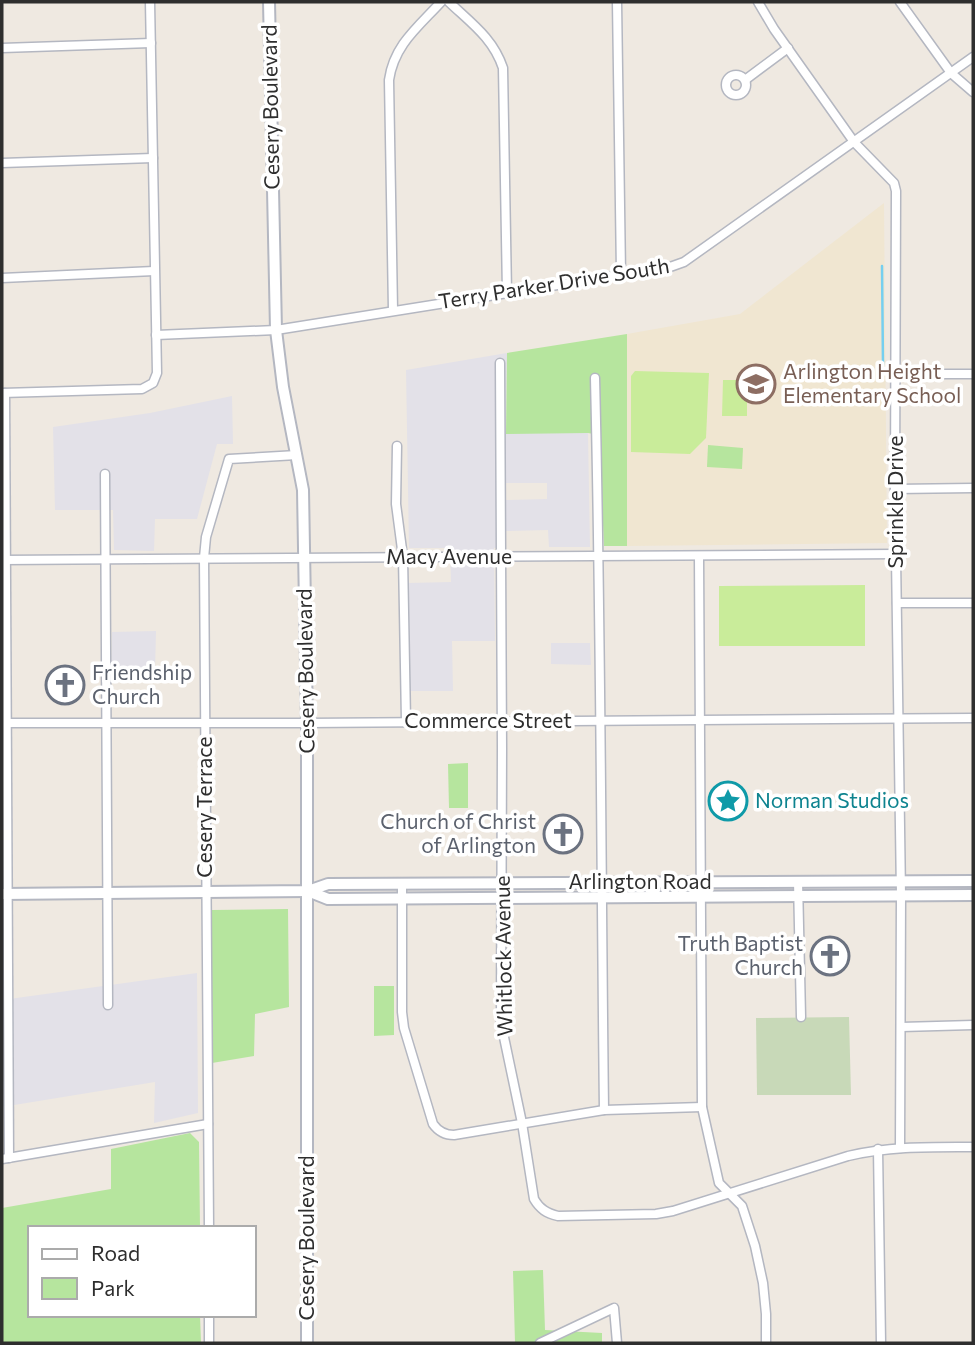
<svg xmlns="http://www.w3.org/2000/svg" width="975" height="1345" viewBox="0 0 975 1345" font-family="Commissioner,sans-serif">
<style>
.industrial{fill:#e3e1e8;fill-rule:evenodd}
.education{fill:#f0e6d1}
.green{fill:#b6e59e}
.cemetery{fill:#c8d9b8}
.pitch{fill:#c9ec9a}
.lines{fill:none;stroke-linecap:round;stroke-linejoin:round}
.stream{stroke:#75cff0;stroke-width:2.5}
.minor-casing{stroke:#b4b7c1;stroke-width:11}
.secondary-casing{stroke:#b4b7c1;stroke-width:14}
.minor{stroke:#fff;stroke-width:8}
.secondary{stroke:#fff;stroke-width:10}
.labels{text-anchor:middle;stroke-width:7;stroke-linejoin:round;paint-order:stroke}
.street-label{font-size:21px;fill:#2e2e2e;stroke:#fff}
.education-label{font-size:21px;fill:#785e54;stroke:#fff;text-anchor:start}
.worship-label{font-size:21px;fill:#5b616d;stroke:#fff;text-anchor:end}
.culture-label{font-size:21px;fill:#0d838f;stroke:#fff;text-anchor:start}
</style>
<rect width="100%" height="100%" fill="#efe9e1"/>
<g class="industrial">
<path d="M 507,353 L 506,433 L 588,433 L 590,547 L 549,547 L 548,530 L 506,531 L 506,547 L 494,548 L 495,641 L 452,641 L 453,691 L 410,691 L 408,583 L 451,582 L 450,548 L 409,548 L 406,370 ZM 505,483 L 547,483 L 547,499 L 505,500 Z"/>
<path d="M 232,396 L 233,444 L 217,444 L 197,519 L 155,519 L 154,551 L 114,550 L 113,510 L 55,510 L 53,427 L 150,413 Z"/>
<path d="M 156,631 L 155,672 L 111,673 L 112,632 Z"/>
<path d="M 551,643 L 590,643 L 591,665 L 551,664 Z"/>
<path d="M 197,973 L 198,1113 L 154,1123 L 155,1082 L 2,1107 L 2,1000 Z"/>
</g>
<path class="education" d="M 884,203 L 887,543 L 627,546 L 627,334 L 740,314 Z"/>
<g class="green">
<path d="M 627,334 L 627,546 L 604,546 L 599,435 L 588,433 L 506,434 L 507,353 Z"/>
<path d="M 708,445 L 743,448 L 742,469 L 707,467 Z"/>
<path d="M 468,763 L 468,808 L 449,808 L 448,764 Z"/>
<path d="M 288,909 L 289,1007 L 255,1014 L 254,1056 L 212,1063 L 212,910 Z"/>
<path d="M 374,986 L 394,986 L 394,1035 L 374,1036 Z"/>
<path d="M 190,1133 L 199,1142 L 200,1228 L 30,1228 L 30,1315 L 200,1315 L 201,1343 L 2,1343 L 2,1208 L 111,1189 L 111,1149 Z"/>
<path d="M 543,1270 L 545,1330 L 602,1333 L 602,1343 L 515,1343 L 513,1271 Z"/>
</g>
<path class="cemetery" d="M 849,1017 L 851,1095 L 757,1095 L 756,1018 Z"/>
<g class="pitch">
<path d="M 635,371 L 709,373 L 706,438 L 690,454 L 631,452 L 631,376 Z"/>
<path d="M 723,380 L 747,380 L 747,416 L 722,416 Z"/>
<path d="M 865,585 L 865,646 L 719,646 L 719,586 Z"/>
</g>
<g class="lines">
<path class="stream" d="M 882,266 L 883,365"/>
<defs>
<g id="minor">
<path d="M 449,2 C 471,23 493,38 503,68 L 507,293"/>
<path d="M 617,2 L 621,274"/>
<path d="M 758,2 L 774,29 L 854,142 L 894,183 L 896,191 L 895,489 L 901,895 L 900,1148"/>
<path d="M 900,2 L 951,73 L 973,92"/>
<path d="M 2,48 L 151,43"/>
<circle cx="736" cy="85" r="10"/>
<path d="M 745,80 L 788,48"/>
<path d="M 2,163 L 153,158"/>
<path d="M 2,278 L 154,271"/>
<path d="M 393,310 L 389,80 C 394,45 418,27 441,2"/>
<path d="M 156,335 L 276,330 L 670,267 L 684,262 L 973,57"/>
<path d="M 500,363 L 502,748 L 501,1023 L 522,1123 L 534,1199 C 540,1209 546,1213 558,1216 L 656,1214 L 673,1211 L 848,1156 C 890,1146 931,1147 973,1147"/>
<path d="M 897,374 L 973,374"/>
<path d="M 595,378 C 601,622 601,866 604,1110"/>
<path d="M 2,393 L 142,389 L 153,383 L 157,373 L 150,2"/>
<path d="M 5,393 L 9,1158"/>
<path d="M 397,446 L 396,504 L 403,557 L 406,721"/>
<path d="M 105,474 L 108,1005"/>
<path d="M 895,489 L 973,488"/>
<path d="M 699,556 L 702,1107 L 719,1183 L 742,1206 L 755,1246 L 763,1283 L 766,1314 L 766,1343"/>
<path d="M 2,560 L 896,554"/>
<path d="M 897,603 L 973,603"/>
<path d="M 2,723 L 307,723 L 973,718"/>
<path d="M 798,881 L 801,1017"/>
<path d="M 402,883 L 402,1012 L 404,1028 L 433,1124 C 438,1131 445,1135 454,1135 L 604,1110 L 702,1107"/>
<path d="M 901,1027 L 973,1025"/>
<path d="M 878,1149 L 881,1343"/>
<path d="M 2,1159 L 208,1124"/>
<path d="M 209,1228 L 204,558 L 206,537 L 229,459 L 297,455"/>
<path d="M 209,1343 L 209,1315"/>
<path d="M 540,1343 L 614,1308 L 617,1343"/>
</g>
<g id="secondary">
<path d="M 269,2 L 276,330 L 283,387 L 303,490 L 307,723 L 307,1343"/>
<path d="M 308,891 L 328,899 L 973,895"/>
<path d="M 2,894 L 308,891 L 328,884 L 973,881"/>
</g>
</defs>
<use href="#minor" class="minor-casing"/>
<use href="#secondary" class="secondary-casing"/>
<use href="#minor" class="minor"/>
<use href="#secondary" class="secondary"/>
</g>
<defs>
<symbol id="school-ring" viewBox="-11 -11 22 22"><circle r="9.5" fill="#fff" stroke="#8d6e63" stroke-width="1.5"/><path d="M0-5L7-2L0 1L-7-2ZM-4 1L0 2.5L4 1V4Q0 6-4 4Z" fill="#8d6e63"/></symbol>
<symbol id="church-ring" viewBox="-11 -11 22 22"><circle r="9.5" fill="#fff" stroke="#6b7280" stroke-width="1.5"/><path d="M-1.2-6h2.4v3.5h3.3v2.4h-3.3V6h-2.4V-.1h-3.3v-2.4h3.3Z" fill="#6b7280"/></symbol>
<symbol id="sight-ring" viewBox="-11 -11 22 22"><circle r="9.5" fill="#fff" stroke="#0f9aa8" stroke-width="1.5"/><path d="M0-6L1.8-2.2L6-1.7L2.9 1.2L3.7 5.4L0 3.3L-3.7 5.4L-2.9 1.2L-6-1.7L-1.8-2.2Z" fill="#0f9aa8"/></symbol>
</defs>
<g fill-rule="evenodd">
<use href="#school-ring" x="734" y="362" width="44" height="44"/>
<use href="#church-ring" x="43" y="663" width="44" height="44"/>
<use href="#sight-ring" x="706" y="779" width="44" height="44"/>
<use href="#church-ring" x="541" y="812" width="44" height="44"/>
<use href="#church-ring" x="808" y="934" width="44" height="44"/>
</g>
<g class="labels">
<g class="street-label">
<text transform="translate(271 107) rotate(-91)" y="7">Cesery Boulevard</text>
<text transform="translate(554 284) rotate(-9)" y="7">Terry Parker Drive South</text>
<text transform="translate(896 502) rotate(-90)" y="7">Sprinkle Drive</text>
<text x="449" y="564">Macy Avenue</text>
<text transform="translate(306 671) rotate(-91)" y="7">Cesery Boulevard</text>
<text x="488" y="728">Commerce Street</text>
<text transform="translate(205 807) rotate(-90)" y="7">Cesery Terrace</text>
<text x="640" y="889">Arlington Road</text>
<text transform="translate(504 956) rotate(-91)" y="7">Whitlock Avenue</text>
<text transform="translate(307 1238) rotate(-90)" y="7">Cesery Boulevard</text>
</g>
<g class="education-label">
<text x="783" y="379">Arlington Height<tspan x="783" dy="24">Elementary School</tspan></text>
</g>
<g class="worship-label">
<text x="92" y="680" text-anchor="start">Friendship<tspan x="92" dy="24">Church</tspan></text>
<text x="536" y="829">Church of Christ<tspan x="536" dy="24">of Arlington</tspan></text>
<text x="803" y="951">Truth Baptist<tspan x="803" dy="24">Church</tspan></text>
</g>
<g class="culture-label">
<text x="755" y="808">Norman Studios</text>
</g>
</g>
<rect width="975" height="1345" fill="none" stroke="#2e2e2e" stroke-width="7"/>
<rect x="28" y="1226" width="228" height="91" fill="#ffffff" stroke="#ababab" stroke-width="2"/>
<rect x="42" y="1249" width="35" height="10" fill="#ffffff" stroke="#ababab" stroke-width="2"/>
<text x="91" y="1261" font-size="21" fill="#2e2e2e">Road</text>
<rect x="42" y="1278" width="35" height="21" fill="#b6e59e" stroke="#ababab" stroke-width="2"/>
<text x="91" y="1296" font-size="21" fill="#2e2e2e">Park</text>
</svg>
